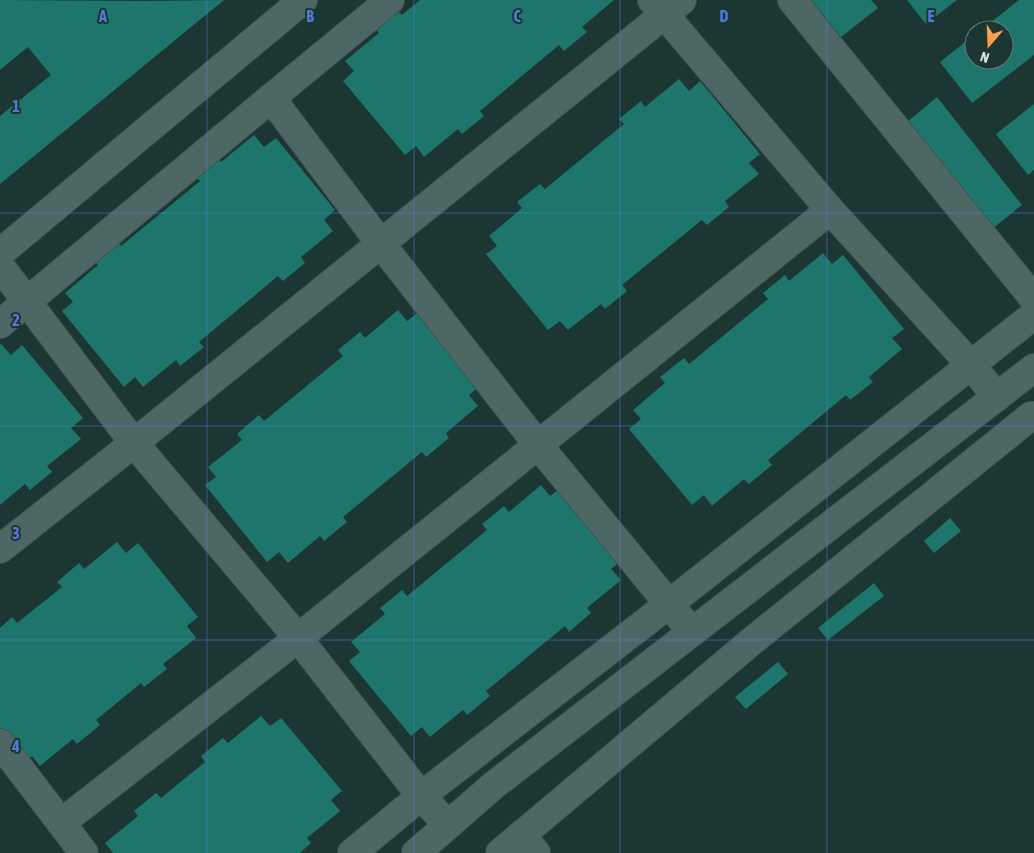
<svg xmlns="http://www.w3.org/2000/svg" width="1034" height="853" viewBox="0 0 1034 853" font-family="'Asap Condensed',sans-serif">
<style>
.building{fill:#1e756c}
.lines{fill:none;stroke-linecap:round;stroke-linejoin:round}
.minor-casing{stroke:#3d5452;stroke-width:30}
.minor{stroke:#4d6864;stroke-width:28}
.grid{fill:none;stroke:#537ada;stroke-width:1;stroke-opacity:0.55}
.grid-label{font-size:16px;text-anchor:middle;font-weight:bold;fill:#537ada;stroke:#1c3633;stroke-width:4;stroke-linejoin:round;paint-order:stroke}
</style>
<rect width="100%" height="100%" fill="#1c3633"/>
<g class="building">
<path d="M 0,0 L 142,1 L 224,0 L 0,184 L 0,116 L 51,75 L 28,47 L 0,70 Z"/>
<path d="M 420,0 L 614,0 L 582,27 L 587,32 L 564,51 L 559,45 L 480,111 L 484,116 L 462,134 L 458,129 L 424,157 L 416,146 L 405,155 L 343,81 L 354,71 L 345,61 L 379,33 L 374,27 L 396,9 L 402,15 Z"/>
<path d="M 811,0 L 871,0 L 878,8 L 841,37 Z"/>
<path d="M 907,0 L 957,0 L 926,24 Z"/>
<path d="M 1019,0 L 1034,0 L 1034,55 L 972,103 L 940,62 L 974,35 L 974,60 L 1004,60 L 1004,30 L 981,30 Z"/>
<path d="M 679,79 L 689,91 L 700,81 L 760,154 L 749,163 L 759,174 L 725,201 L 729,207 L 707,225 L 702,220 L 622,285 L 627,291 L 605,309 L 601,304 L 568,330 L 560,321 L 548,330 L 486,254 L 497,246 L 489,236 L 522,208 L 517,202 L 540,184 L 545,189 L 624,124 L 619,119 L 641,101 L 645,107 Z"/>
<path d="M 937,97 L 1022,205 L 992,229 L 907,122 Z"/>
<path d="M 1034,104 L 1034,170 L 1028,175 L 996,134 Z"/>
<path d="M 254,135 L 264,147 L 276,138 L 335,210 L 324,220 L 333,231 L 301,257 L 305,263 L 283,281 L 278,276 L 199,342 L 204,347 L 180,366 L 176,360 L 143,387 L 135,377 L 124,387 L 62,311 L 73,302 L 65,293 L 98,265 L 93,259 L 116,240 L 121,246 L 200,181 L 195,176 L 218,157 L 221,162 Z"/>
<path d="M 823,253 L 832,264 L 843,255 L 904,329 L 892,338 L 902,349 L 869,377 L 873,382 L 850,400 L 846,395 L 768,460 L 772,465 L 749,484 L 744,479 L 712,506 L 704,495 L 692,505 L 629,429 L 641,419 L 633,410 L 665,383 L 660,377 L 684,358 L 689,364 L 768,299 L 763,293 L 785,275 L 789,281 Z"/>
<path d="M 398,310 L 407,321 L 419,312 L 480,386 L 469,395 L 478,406 L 446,433 L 449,438 L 426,457 L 422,452 L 343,517 L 347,522 L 324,541 L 320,536 L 288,563 L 279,552 L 267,562 L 205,485 L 216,477 L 208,467 L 242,440 L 237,434 L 259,415 L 264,421 L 343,356 L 338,350 L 360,332 L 365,338 Z"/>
<path d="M 1,344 L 11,355 L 22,345 L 83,418 L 71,428 L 81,439 L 47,466 L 52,472 L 30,490 L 25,484 L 0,505 L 0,345 Z"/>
<path d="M 541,485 L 550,496 L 563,486 L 623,559 L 611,569 L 621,580 L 587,608 L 591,613 L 569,632 L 565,626 L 486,691 L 490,696 L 467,715 L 463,710 L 430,737 L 422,727 L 411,736 L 349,661 L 360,652 L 351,642 L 385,614 L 380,608 L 402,590 L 407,596 L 487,530 L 482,524 L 504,506 L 509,512 Z"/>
<path d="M 950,518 L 961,531 L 934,553 L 924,541 Z"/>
<path d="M 117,542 L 126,553 L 138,543 L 198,617 L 187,626 L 196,638 L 163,664 L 167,669 L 144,687 L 141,683 L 96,720 L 100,725 L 77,744 L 73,739 L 40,766 L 32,756 L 21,765 L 0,738 L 0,628 L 12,617 L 17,623 L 62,587 L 57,582 L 79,563 L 84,569 Z"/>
<path d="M 874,583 L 884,596 L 828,640 L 818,628 Z"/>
<path d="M 778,662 L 788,674 L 746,709 L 735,697 Z"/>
<path d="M 261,716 L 270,726 L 281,718 L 342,791 L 331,800 L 340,811 L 307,838 L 311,843 L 300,853 L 113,853 L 105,843 L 138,816 L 134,811 L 156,793 L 161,798 L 205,762 L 201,756 L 223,738 L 228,743 Z"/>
</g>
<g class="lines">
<defs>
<g id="minor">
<path d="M 792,0 L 1034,299"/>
<path d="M 271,98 L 390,0"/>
<path d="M 830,210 L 971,365 L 997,397"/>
<path d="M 0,253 L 303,0"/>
<path d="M 0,266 L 134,443 L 298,638 L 421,796 L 352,853"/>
<path d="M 0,324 L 271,98 L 381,244 L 538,445 L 692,632"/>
<path d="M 0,549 L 134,443 L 682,0"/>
<path d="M 0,743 L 84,853"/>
<path d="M 61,823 L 298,638 L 830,210 L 652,0"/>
<path d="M 448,825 L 421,796 L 669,604 L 1034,315"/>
<path d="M 521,835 L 536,853"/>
<path d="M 416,853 L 494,785 L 1034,368"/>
<path d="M 500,853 L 752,641 L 1031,416 L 1034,416"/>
</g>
</defs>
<use href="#minor" class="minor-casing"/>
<use href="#minor" class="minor"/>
</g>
<path class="grid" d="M 207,0 L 207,853M 414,0 L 414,853M 620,0 L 620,853M 827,0 L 827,853M 0,213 L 1034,213M 0,426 L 1034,426M 0,640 L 1034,640"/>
<g class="grid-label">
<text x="103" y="22">A</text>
<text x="310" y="22">B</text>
<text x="517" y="22">C</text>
<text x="724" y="22">D</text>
<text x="931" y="22">E</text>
<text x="16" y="112">1</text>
<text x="16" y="326">2</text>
<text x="16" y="539">3</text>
<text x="16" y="752">4</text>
</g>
<g transform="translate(989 45) rotate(199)"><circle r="24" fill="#1c3633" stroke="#647a77"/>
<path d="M0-4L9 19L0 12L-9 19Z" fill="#f99f4d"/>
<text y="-8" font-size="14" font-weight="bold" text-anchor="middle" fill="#d1e0de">N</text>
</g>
</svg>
